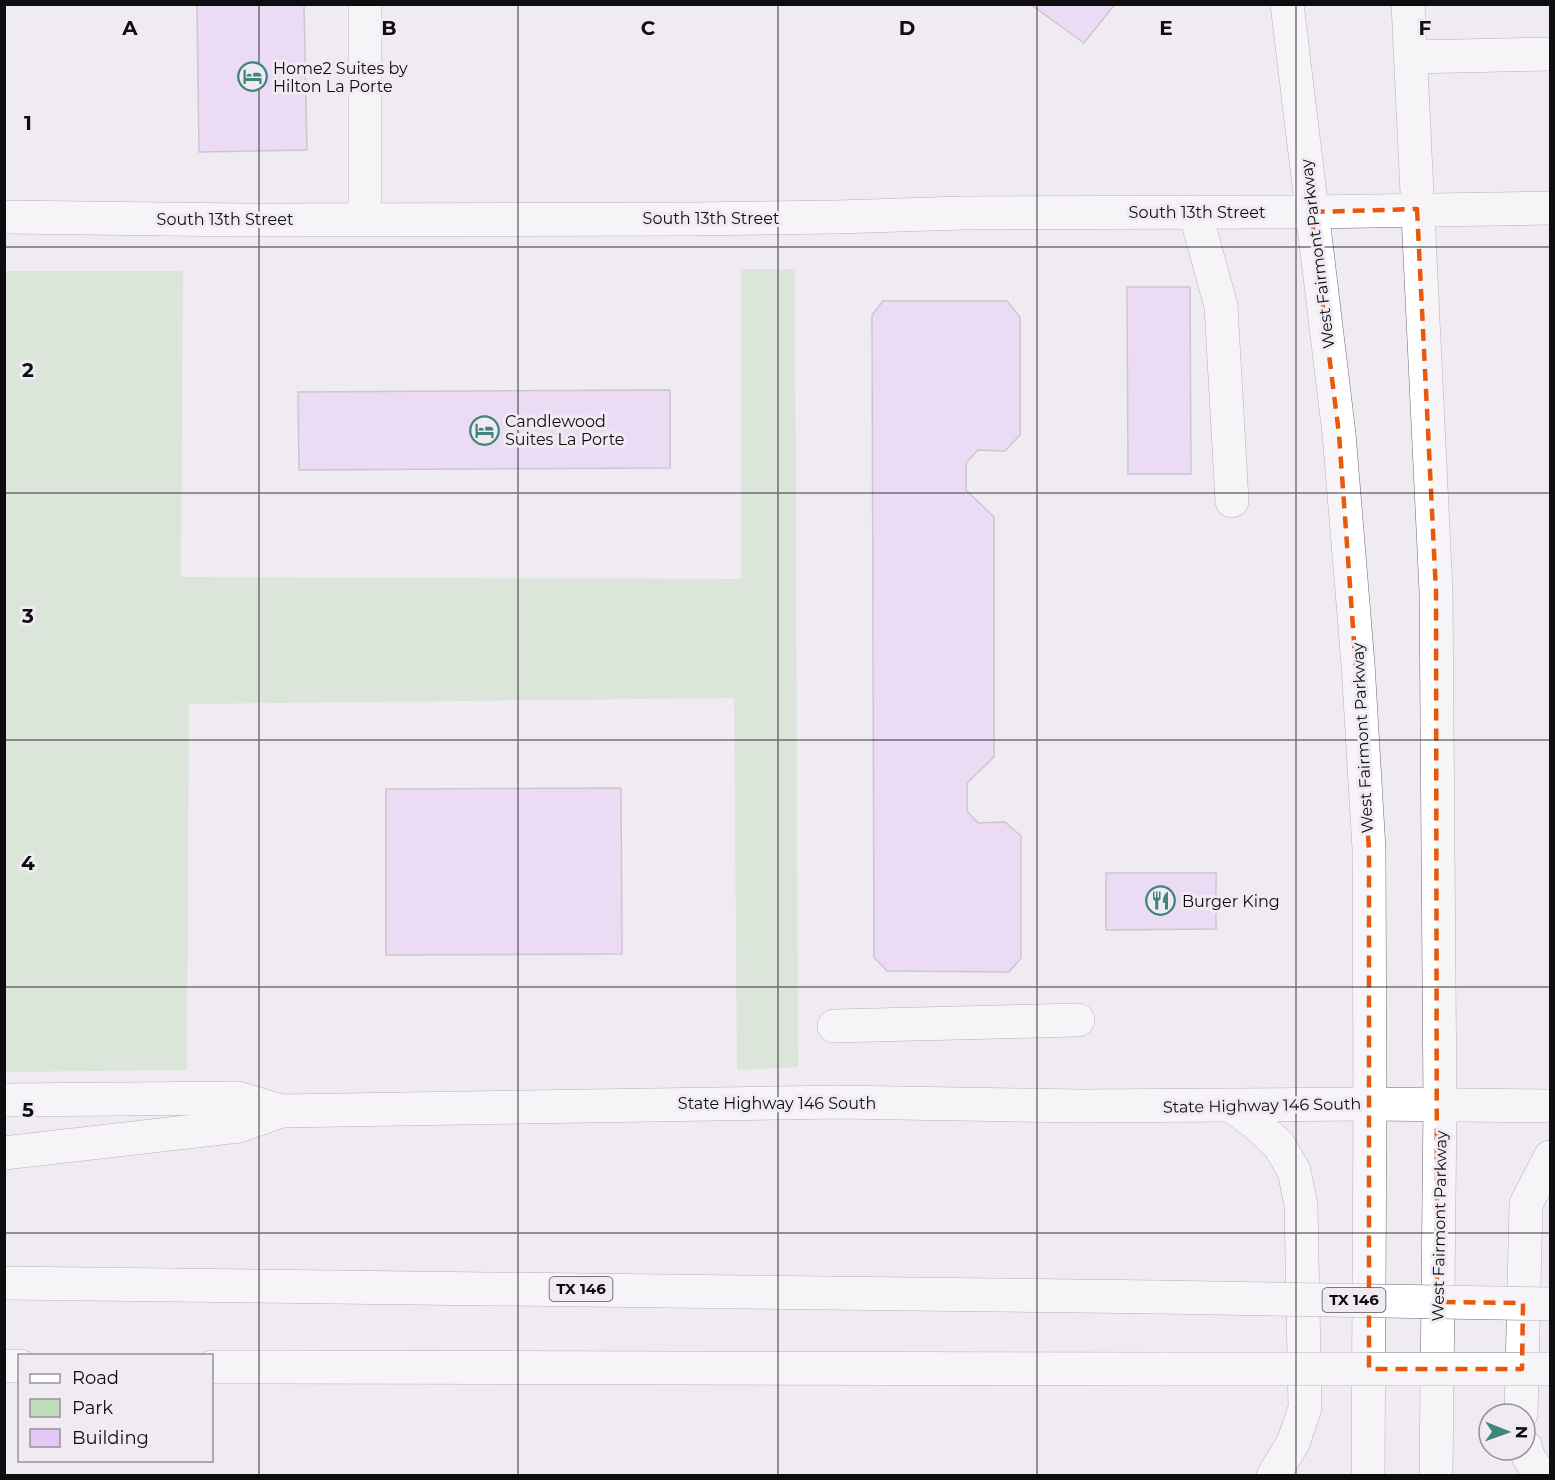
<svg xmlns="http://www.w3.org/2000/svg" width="1555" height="1480" viewBox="0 0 1555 1480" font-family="Montserrat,sans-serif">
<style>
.green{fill:#c1ddbc}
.building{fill:#e5c8f5;stroke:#a09ca3;stroke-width:1.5}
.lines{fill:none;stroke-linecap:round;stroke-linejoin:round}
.minor-casing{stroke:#706c73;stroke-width:34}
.major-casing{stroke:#706c73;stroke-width:34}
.highway-casing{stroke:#706c73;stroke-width:34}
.minor{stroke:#fff;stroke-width:33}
.major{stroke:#fff;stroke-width:33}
.highway{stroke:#fff;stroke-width:33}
.highway-bridge-casing{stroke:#706c73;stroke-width:34;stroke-linecap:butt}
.highway-bridge{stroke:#fff;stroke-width:33}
.marked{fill:none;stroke:#e8590c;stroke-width:4.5;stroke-dasharray:12 8;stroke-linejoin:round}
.grid{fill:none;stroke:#0e0d0f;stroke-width:1.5;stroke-opacity:0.55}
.labels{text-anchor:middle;stroke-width:6;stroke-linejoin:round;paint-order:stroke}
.shield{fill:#f0ebf3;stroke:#525053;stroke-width:1.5}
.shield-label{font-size:15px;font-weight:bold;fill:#0e0d0f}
.poi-label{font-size:16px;fill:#0e0d0f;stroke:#f0ebf3;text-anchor:start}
.street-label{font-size:16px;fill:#0e0d0f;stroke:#f0ebf3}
.grid-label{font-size:20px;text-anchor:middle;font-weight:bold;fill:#0e0d0f;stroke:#f0ebf3;stroke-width:6;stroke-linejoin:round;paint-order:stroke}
</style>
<rect width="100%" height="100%" fill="#f0ebf3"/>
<path class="green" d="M 741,269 L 795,269 L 798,1067 L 737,1070 L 734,698 L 189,704 L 187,1070 L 5,1072 L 5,271 L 183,271 L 181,577 L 741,579 Z"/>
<g class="building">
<path d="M 197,4 L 304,4 L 307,150 L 199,152 Z"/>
<path d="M 1030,4 L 1115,4 L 1084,43 Z"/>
<path d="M 1127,287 L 1190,287 L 1191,474 L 1128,474 Z"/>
<path d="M 883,301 L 1007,301 L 1020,317 L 1020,435 L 1005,451 L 978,450 L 966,463 L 966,490 L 994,517 L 994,757 L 967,783 L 967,811 L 978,823 L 1005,822 L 1021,836 L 1021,958 L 1009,972 L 887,971 L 874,957 L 872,315 Z"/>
<path d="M 670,390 L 670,468 L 299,470 L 298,392 Z"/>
<path d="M 621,788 L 622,954 L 386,955 L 386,789 Z"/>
<path d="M 1106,873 L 1216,873 L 1216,929 L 1106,930 Z"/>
</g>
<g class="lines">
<defs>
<g id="minor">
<path d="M 1411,57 L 1550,54"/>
<path d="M 1195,212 L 1221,306 L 1232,501"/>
<path d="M 4,217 L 244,220 L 692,219 L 837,217 L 962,213 L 1311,212 L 1550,208"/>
<path d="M 365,219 L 365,4"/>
<path d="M 834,1026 L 1078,1020"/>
</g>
<g id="major">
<path d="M 1287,4 L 1339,434 L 1358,664 L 1369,849 L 1370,1104 L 1368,1476"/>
<path d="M 1408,4 L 1436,592 L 1440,1105 L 1436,1476"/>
<path d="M 4,1100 L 238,1098 L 281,1111 L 838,1102 L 1080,1106 L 1370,1104 L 1550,1106"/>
<path d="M 1232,1106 L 1256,1124 L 1279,1145 L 1294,1171 L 1301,1205 L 1305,1408 L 1293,1443 L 1273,1476"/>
<path d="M 1521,1414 L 1526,1204 L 1550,1157"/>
<path d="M 1525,1446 L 1529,1458 L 1541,1476"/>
</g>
<g id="highway">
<path d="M 4,1153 L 239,1126 L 281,1111"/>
<path d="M 4,1283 L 1158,1297"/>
<path d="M 4,1366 L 20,1366"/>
<path d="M 212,1367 L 1168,1369"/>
</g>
</defs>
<use href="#minor" class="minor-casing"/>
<use href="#major" class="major-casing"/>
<use href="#highway" class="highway-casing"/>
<use href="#minor" class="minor"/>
<use href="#major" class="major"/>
<use href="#highway" class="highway"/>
<defs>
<g id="highway-bridge">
<path d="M 1158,1297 L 1550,1304"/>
<path d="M 1168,1369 L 1550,1369"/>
</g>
</defs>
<use href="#highway-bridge" class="highway-bridge-casing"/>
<use href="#highway-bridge" class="highway-bridge"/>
</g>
<path d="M0 0H1555V1480H0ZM 1417,209 L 1436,592 L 1437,1302 L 1523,1303 L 1522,1369 L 1369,1369 L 1369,849 L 1339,434 L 1311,212 Z" fill="#f0ebf3" fill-opacity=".55" fill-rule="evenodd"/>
<path class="marked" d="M 1417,209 L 1436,592 L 1437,1302 L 1523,1303 L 1522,1369 L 1369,1369 L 1369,849 L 1339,434 L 1311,212 Z"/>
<path class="grid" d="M 259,4 L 259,1476M 518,4 L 518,1476M 778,4 L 778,1476M 1037,4 L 1037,1476M 1296,4 L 1296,1476M 4,247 L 1550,247M 4,493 L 1550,493M 4,740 L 1550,740M 4,987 L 1550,987M 4,1233 L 1550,1233"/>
<defs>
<symbol id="hotel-ring" viewBox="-11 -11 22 22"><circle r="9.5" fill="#f0ebf3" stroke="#3e857c" stroke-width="1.5"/><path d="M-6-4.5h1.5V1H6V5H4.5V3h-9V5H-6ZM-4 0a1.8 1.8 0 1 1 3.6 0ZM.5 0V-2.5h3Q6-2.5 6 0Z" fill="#3e857c"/></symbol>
<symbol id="restaurant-ring" viewBox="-11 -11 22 22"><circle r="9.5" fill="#f0ebf3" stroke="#3e857c" stroke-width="1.5"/><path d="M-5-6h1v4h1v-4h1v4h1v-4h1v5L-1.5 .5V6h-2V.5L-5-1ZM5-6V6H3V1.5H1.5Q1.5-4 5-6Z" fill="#3e857c"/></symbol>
</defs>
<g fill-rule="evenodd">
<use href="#hotel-ring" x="236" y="60" width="33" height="33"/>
<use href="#hotel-ring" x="468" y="414" width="33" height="33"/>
<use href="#restaurant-ring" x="1144" y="884" width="33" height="33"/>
</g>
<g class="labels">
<g class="shield">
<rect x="549.5" y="1277" width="63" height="24" rx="4.5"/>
<rect x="1322.5" y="1288" width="63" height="24" rx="4.5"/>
</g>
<g class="shield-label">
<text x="581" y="1294">TX 146</text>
<text x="1354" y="1305">TX 146</text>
</g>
<g class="poi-label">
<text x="273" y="74">Home2 Suites by<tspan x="273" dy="18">Hilton La Porte</tspan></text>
<text x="505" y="427">Candlewood<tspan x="505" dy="18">Suites La Porte</tspan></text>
<text x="1182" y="907">Burger King</text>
</g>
<g class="street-label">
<text x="1197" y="218">South 13th Street</text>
<text x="711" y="224">South 13th Street</text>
<text x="225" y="225">South 13th Street</text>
<text transform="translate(1317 254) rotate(-97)" y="6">West Fairmont Parkway</text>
<text transform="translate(1362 738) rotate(-93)" y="6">West Fairmont Parkway</text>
<text x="777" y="1109">State Highway 146 South</text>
<text transform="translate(1262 1105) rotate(-1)" y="6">State Highway 146 South</text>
<text transform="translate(1439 1226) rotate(-89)" y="6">West Fairmont Parkway</text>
</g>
</g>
<g class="grid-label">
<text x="130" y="35">A</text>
<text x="389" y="35">B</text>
<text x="648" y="35">C</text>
<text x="907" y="35">D</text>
<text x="1166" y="35">E</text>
<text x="1425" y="35">F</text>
<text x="28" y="130">1</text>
<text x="28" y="377">2</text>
<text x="28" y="623">3</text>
<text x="28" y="870">4</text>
<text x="28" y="1117">5</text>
</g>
<rect width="1555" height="1480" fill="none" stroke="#0e0d0f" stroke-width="12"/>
<rect x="18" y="1354" width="195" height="108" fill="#f0ebf3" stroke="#969298" stroke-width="1.5"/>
<rect x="30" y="1374" width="30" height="9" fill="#ffffff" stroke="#969298" stroke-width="1.5"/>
<text x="72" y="1384" font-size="18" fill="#0e0d0f">Road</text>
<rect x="30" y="1399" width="30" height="18" fill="#c1ddbc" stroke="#969298" stroke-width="1.5"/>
<text x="72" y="1414" font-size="18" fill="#0e0d0f">Park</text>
<rect x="30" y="1429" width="30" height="18" fill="#e5c8f5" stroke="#969298" stroke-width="1.5"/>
<text x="72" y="1444" font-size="18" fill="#0e0d0f">Building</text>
<g transform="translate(1507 1432) rotate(91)"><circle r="28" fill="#f0ebf3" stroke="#969298" stroke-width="1.5"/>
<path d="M0-4.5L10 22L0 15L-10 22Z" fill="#3e857c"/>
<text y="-9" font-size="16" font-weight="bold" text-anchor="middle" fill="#0e0d0f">N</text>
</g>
</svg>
